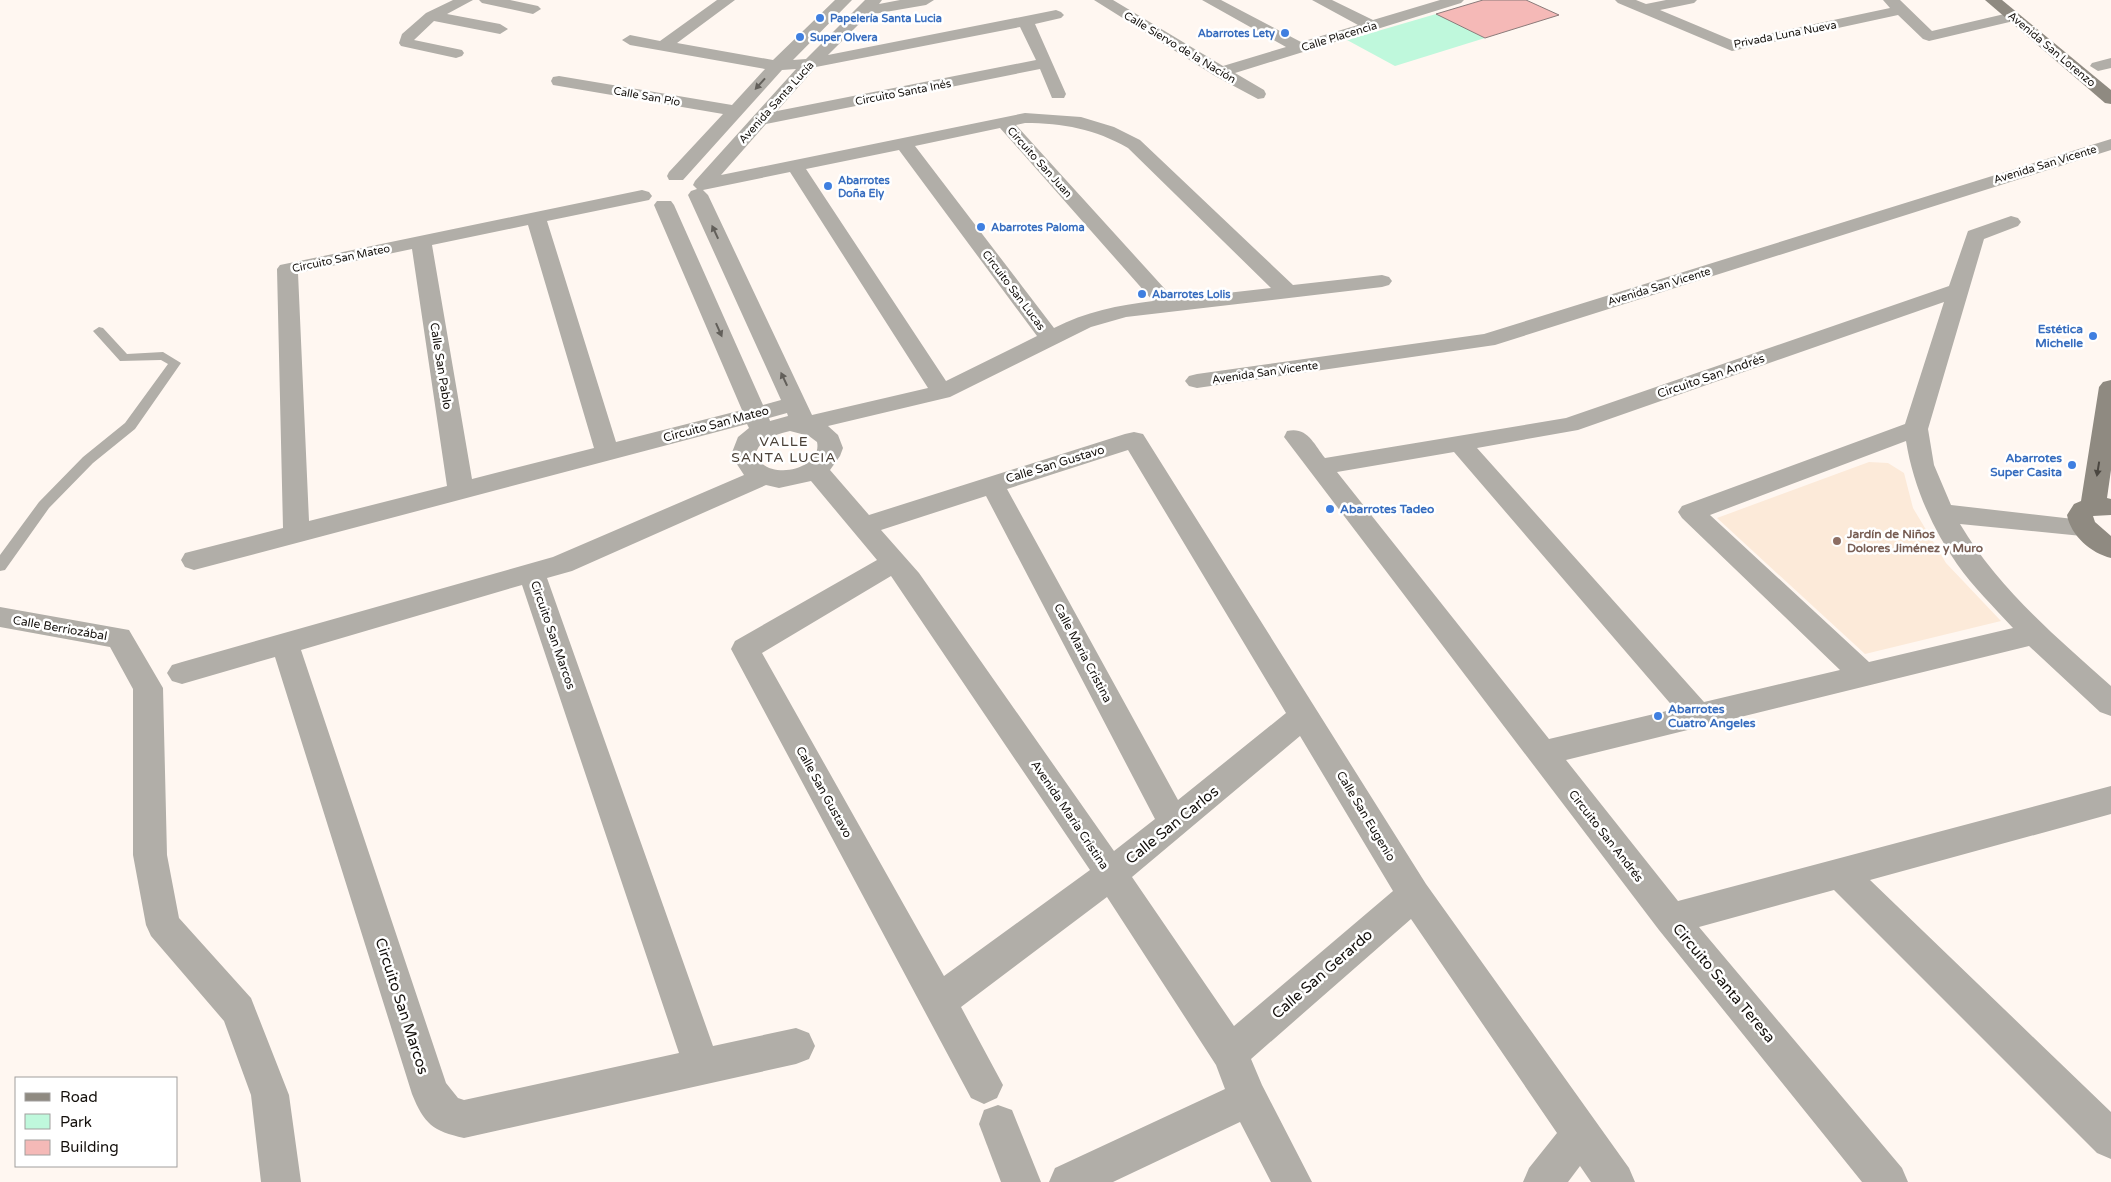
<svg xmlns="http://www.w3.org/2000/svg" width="2111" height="1182" viewBox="0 0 2111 1182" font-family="'Varela Round',sans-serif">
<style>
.built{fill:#fcead9}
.green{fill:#bff8dc}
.building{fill:#f5b9b7;stroke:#8b7b7a}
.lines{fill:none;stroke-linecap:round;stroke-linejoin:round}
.lane{fill:#b1aea8;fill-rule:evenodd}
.street{fill:#b1aea8;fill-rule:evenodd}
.secondary{fill:#8f8a81;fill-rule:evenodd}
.oneway{fill:#625f5a}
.oneway2{fill:#4b4741}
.shop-dot{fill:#3f7fe0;stroke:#fff;stroke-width:2}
.education-dot{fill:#8d6e63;stroke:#fff;stroke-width:2}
.labels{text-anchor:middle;stroke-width:5;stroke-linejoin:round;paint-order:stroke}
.far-shop-label{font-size:11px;font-weight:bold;fill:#366cbe;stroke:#fff;text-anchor:start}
.far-street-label{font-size:11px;fill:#14100c;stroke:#fff}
.shop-label{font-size:12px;font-weight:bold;fill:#366cbe;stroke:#fff;text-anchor:end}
.street-label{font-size:12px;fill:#14100c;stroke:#fff}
.education-label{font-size:12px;font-weight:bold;fill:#785e54;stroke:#fff;text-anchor:start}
.neighbourhood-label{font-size:14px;letter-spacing:1px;fill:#4a4037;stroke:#fff}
.near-street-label{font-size:15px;fill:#14100c;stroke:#fff}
</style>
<rect width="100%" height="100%" fill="#fff7f1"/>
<path class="built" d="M 1869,462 L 1888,463 L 1904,473 L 1913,508 L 1946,563 L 2001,621 L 1865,654 L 1717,518 Z"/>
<path class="green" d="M 1436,14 L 1485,38 L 1395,66 L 1347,40 Z"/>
<path class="building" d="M 1483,0 L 1526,0 L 1559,15 L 1485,38 L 1436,14 Z"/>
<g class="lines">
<path class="lane" d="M 99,327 L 103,328 L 127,354 L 163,352 L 181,363 L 135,429 L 93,463 L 49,508 L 5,570 L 0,571 L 0,555 L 39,502 L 83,457 L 125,423 L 168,364 L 161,360 L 120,361 L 93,331 Z"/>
<g class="street">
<path d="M 453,0 L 473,0 L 447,14 L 500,24 L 508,29 L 500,34 L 434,21 L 414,40 L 462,50 L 464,53 L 462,56 L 456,58 L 401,46 L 399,43 L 402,34 L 426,13 Z"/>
<path d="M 479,0 L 510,0 L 538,6 L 541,9 L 533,14 L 482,3 Z"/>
<path d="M 717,0 L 735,0 L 677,43 L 773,60 L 835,0 L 852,0 L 793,60 L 806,59 L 865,0 L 882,0 L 879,4 L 900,0 L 934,0 L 926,5 L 868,15 L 828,55 L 1056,10 L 1061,12 L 1064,15 L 1061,18 L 1035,24 L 1066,94 L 1064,98 L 1052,98 L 1040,69 L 766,124 L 721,175 L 1025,113 L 1081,117 L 1114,127 L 1140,140 L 1293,285 L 1382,275 L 1389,277 L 1392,281 L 1389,285 L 1382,287 L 1126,317 L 1091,327 L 950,397 L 828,426 L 838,435 L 843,448 L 840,456 L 830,470 L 869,515 L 1125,434 L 1134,432 L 1143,434 L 1426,884 L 1629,1168 L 1635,1182 L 1591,1182 L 1580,1166 L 1568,1182 L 1523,1182 L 1529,1168 L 1557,1133 L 1411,919 L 1251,1059 L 1262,1085 L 1312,1182 L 1271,1182 L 1240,1122 L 1113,1182 L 1049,1182 L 1055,1168 L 1225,1089 L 1216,1065 L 1107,897 L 961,1007 L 1003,1085 L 997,1098 L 984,1104 L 971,1098 L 731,649 L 735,641 L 877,560 L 811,481 L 779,488 L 766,485 L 572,571 L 547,578 L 713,1046 L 796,1028 L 809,1033 L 815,1046 L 809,1059 L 796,1064 L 464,1138 C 433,1131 424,1124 412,1094 L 275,657 L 182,684 L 172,681 L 167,673 L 172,665 L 182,662 L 553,557 L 744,475 L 731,455 L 738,437 L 749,428 L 747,424 L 194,570 L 185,567 L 181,560 L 185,553 L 283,528 L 277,269 L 280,265 L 642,190 L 649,192 L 652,196 L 649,200 L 547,221 L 616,442 L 742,410 L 654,205 L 657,201 L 671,201 L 674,205 L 763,405 L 781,400 L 688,195 L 691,191 L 697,189 L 693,185 L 695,181 L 796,69 L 782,70 L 683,180 L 669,180 L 667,176 L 669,172 L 723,114 L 559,86 L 553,85 L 551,81 L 553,77 L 559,76 L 732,105 L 765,69 L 630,45 L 622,40 L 630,35 L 660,41 ZM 1020,27 L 1036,60 L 777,111 L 816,67 ZM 1025,123 C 1063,123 1095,129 1128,148 L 1271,288 L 1174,299 L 1016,125 ZM 1000,128 L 1153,301 C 1119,305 1085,312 1054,328 L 915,146 ZM 899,150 L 1037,336 L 946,381 L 806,169 ZM 790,172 L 928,388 L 812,415 L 708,195 L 703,190 ZM 528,225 L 594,448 L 472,479 L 432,245 ZM 412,249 L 447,486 L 309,521 L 298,273 ZM 787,413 L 788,416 L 770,421 L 769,418 ZM 790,431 L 809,436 L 817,442 C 823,469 769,483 755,455 C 760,438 775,435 790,431 ZM 1128,450 L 1286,713 L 1178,800 L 1007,489 ZM 986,496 L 1155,819 L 1114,851 L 919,573 L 881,530 ZM 891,576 L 1090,870 L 944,976 L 762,653 ZM 522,585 L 679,1053 L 464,1100 L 458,1098 L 446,1083 L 301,650 ZM 1300,736 L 1393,891 L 1234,1026 L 1132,877 Z"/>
<path d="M 1094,0 L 1113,0 L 1223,66 L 1286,47 L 1202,0 L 1221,0 L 1301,42 L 1358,25 L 1312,0 L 1332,0 L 1373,20 L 1440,0 L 1464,0 L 1461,3 L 1235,73 L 1264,90 L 1266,94 L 1264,98 L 1258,99 L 1215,76 Z"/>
<path d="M 1615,0 L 1636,0 L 1646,4 L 1666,0 L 1697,0 L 1694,3 L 1660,10 L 1734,41 L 1890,8 L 1883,0 L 1900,0 L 1932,31 L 2013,12 L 2021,17 L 2018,20 L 1929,41 L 1923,39 L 1898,15 L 1732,51 L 1618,3 Z"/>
<path d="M 2111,58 L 2111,68 L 2098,71 L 2090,66 L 2092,63 Z"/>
<path d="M 2111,139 L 2111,150 L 1495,345 L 1197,388 L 1189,386 L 1185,381 L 1189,376 L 1197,374 L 1484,334 Z"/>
<path d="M 2011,216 L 2018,218 L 2021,222 L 2018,226 L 1984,239 L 1928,429 L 1934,465 L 1951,505 L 2091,521 L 2095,527 L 2091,533 L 2082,536 L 1960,524 C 1998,588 2056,637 2111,686 L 2111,716 L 2100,712 L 2029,646 L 1566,760 L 1678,901 L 2111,786 L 2111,814 L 1870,880 L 2111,1112 L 2111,1159 L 2097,1153 L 1834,890 L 1699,927 L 1902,1168 L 1908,1182 L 1862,1182 L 1659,930 L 1284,437 L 1287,431 C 1307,426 1314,444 1325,458 L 1566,418 L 1949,286 L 1968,231 ZM 1944,302 L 1905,424 L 1682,506 L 1678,512 L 1682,518 L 1840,670 L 1704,702 L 1477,448 L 1578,430 ZM 1906,441 C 1913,485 1932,528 1957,564 C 1973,587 1994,607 2013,628 L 1869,662 L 1710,515 ZM 1454,452 L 1675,709 L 1549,739 L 1337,472 Z"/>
<path d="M 0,607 L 129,630 L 163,688 L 167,855 L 179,918 L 251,998 L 289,1095 L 301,1182 L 261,1182 L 251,1095 L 224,1021 L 151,936 L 146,925 L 133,855 L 133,689 L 110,647 L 0,627 Z"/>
<path d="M 998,1105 L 1012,1110 L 1041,1182 L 1001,1182 L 979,1124 L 984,1110 Z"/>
</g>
<g class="secondary">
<path d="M 1985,0 L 2002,0 L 2111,90 L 2111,104 L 2105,103 Z"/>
<path d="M 2111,380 L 2111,470 L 2107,498 L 2111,499 L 2111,515 L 2093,516 L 2095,522 L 2111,536 L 2111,558 C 2091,553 2071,536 2067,515 L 2074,504 L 2081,501 L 2099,387 L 2103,382 Z"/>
</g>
</g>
<defs><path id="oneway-solid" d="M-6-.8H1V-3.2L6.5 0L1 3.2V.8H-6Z" transform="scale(1.25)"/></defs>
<g class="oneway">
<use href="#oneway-solid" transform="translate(760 84) rotate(132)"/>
<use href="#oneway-solid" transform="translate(715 232) rotate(-115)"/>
<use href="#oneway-solid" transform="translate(719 330) rotate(66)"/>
<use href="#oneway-solid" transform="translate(784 379) rotate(-115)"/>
</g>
<use class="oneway2" href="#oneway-solid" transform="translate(2098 469) rotate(99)"/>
<g class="shop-dot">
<circle cx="820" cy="18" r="5"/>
<circle cx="1285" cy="33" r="5"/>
<circle cx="800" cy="37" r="5"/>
<circle cx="828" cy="186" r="5"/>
<circle cx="981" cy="227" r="5"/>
<circle cx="1142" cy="294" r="5"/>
<circle cx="2093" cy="336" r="5"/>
<circle cx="2072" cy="465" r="5"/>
<circle cx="1330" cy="509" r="5"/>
<circle cx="1658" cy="716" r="5"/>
</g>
<circle class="education-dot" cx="1837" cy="541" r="5"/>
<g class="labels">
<g class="far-shop-label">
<text x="830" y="22">Papelería Santa Lucia</text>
<text x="1275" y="37" text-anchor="end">Abarrotes Lety</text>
<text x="810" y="41">Super Olvera</text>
<text x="838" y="184">Abarrotes<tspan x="838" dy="13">Doña Ely</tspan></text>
<text x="991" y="231">Abarrotes Paloma</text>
<text x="1152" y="298">Abarrotes Lolis</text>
</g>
<g class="far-street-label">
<text transform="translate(1785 34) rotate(-11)" y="4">Privada Luna Nueva</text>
<text transform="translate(1339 36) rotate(-17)" y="4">Calle Placencia</text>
<text transform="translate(1180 47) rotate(31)" y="4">Calle Siervo de la Nación</text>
<text transform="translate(2052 49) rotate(40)" y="4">Avenida San Lorenzo</text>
<text transform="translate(903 92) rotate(-11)" y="4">Circuito Santa Inés</text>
<text transform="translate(647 96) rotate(10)" y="4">Calle San Pío</text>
<text transform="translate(776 102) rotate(-48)" y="4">Avenida Santa Lucía</text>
<text transform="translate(1040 162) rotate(48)" y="4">Circuito San Juan</text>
<text transform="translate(2045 164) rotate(-17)" y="4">Avenida San Vicente</text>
<text transform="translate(341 258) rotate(-12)" y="4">Circuito San Mateo</text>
<text transform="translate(1659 286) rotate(-17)" y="4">Avenida San Vicente</text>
<text transform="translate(1014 290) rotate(53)" y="4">Circuito San Lucas</text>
<text transform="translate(1265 372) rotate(-8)" y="4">Avenida San Vicente</text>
</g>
<g class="shop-label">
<text x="2083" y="333">Estética<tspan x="2083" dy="14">Michelle</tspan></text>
<text x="2062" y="462">Abarrotes<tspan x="2062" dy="14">Super Casita</tspan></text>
<text x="1340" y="513" text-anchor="start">Abarrotes Tadeo</text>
<text x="1668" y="713" text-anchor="start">Abarrotes<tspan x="1668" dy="14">Cuatro Angeles</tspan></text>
</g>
<g class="street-label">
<text transform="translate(441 366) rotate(81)" y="4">Calle San Pablo</text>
<text transform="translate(1711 376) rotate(-19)" y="4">Circuito San Andrés</text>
<text transform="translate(716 424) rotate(-15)" y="4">Circuito San Mateo</text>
<text transform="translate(1055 464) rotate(-17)" y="4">Calle San Gustavo</text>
<text transform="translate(60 628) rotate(10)" y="4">Calle Berriozábal</text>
<text transform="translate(553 635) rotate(71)" y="4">Circuito San Marcos</text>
<text transform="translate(1083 653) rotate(62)" y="4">Calle María Cristina</text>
<text transform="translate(824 792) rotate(61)" y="4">Calle San Gustavo</text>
<text transform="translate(1070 815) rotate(56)" y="4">Avenida María Cristina</text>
<text transform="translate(1366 816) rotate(59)" y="4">Calle San Eugenio</text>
<text transform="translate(1606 836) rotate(52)" y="4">Circuito San Andrés</text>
</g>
<g class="education-label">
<text x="1847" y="538">Jardín de Niños<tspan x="1847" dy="14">Dolores Jiménez y Muro</tspan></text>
</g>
<g class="neighbourhood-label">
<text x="784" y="446">VALLE<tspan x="784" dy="16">SANTA LUCIA</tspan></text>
</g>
<g class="near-street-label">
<text transform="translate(1172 825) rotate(-39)" y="5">Calle San Carlos</text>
<text transform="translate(1322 974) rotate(-41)" y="5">Calle San Gerardo</text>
<text transform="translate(1724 983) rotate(50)" y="5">Circuito Santa Teresa</text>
<text transform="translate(402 1006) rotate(72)" y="5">Circuito San Marcos</text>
</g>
</g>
<rect x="15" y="1077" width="162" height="90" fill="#ffffff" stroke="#a19f9e"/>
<rect x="25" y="1093" width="25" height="8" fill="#8f8a81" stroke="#a19f9e"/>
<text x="60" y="1102" font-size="15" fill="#14100c">Road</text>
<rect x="25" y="1114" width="25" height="15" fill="#bff8dc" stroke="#a19f9e"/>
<text x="60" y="1127" font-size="15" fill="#14100c">Park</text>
<rect x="25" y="1140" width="25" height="15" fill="#f5b9b7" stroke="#a19f9e"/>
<text x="60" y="1152" font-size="15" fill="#14100c">Building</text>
</svg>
